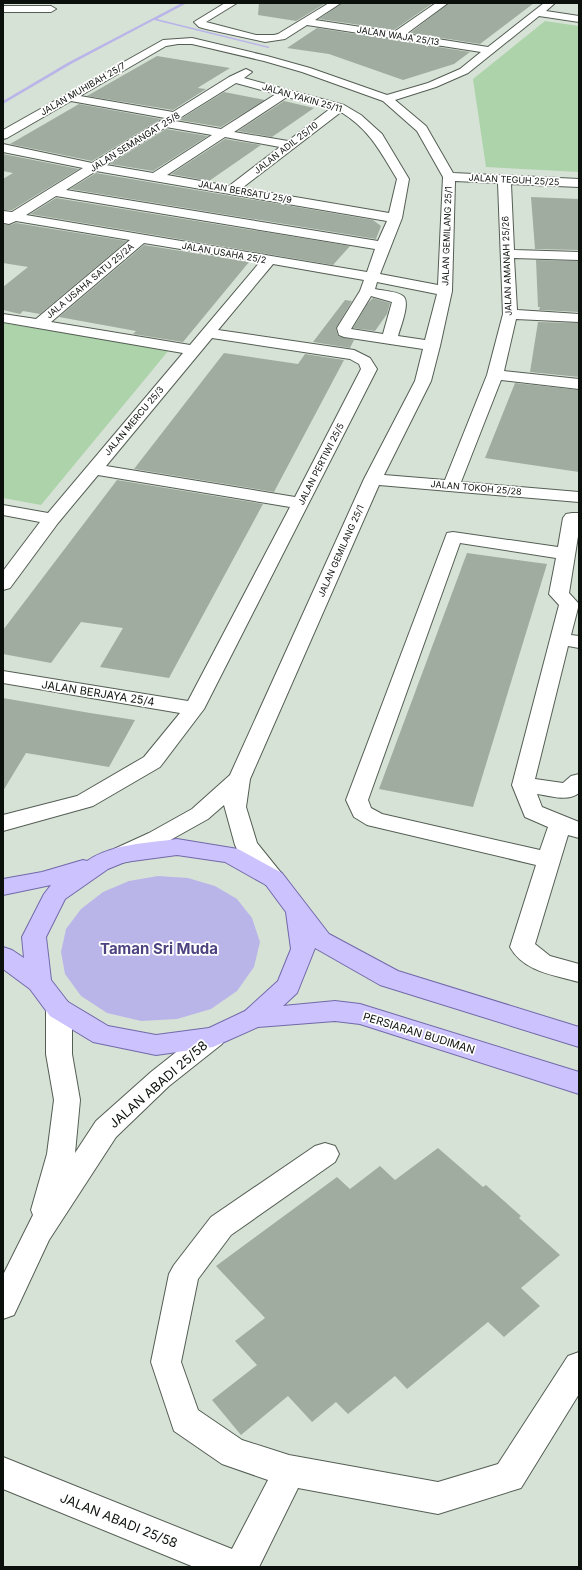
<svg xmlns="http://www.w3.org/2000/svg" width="582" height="1570" viewBox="0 0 582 1570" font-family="Inter,sans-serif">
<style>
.green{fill:#add3aa}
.water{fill:#bab5e9}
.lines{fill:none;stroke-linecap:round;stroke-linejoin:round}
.stream{fill:#bab5e9;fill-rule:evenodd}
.building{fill:#a1aca0}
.minor-casing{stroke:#545e54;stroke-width:2}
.major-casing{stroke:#7169a9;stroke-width:2}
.minor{fill:#fff;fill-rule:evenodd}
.major{fill:#cbc2fe;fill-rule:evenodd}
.labels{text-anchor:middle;stroke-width:3.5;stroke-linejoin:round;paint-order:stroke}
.far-street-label{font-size:9px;fill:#0c100c;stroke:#fff}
.street-label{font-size:11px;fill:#0c100c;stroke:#fff}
.near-street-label{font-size:13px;fill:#0c100c;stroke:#fff}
.district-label{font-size:15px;font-weight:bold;fill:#4d4380;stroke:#fff}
</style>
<rect width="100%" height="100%" fill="#d7e2d6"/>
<g class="green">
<path d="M 545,21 L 579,26 L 579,172 L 486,167 L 473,79 Z"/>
<path d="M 3,323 L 169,350 L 41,505 L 3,498 Z"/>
</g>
<path class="water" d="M 158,876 L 188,878 L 215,886 L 237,899 L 252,918 L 260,942 L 254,967 L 237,991 L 211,1009 L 177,1019 L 141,1021 L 107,1013 L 81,996 L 65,974 L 61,952 L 66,929 L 81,909 L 103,892 L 129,881 Z"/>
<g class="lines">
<path class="stream" d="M 182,3 L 187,3 L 157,19 L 270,47 L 268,48 L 154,20 L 71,64 L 3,104 L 3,101 L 69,62 Z"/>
</g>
<g class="building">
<path d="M 259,3 L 326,3 L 296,21 L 258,15 Z"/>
<path d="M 342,3 L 433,3 L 394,30 L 319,19 Z"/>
<path d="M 449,3 L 534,3 L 480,44 L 410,33 Z"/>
<path d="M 317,28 L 470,52 L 454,64 L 403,80 L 329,54 L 287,48 Z"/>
<path d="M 157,56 L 230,68 L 199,87 L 198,88 L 206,89 L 173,110 L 87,96 Z"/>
<path d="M 224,92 L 265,100 L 221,127 L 179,120 Z"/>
<path d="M 284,101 L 314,108 L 272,137 L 238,131 Z"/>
<path d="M 79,104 L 161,119 L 92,161 L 10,144 Z"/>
<path d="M 166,129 L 208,136 L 153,171 L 110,164 Z"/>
<path d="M 225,139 L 261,145 L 209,181 L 171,174 Z"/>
<path d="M 3,154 L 79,169 L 12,210 L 3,210 L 3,179 L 13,173 L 3,171 Z"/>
<path d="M 96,173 L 373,220 L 381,226 L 376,239 L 70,189 Z"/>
<path d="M 531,197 L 579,199 L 579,250 L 535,249 Z"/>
<path d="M 56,198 L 350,246 L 333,265 L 30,214 Z"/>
<path d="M 16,223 L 127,241 L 40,314 L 23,311 L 20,314 L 3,310 L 3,287 L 28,267 L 3,263 L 3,224 L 10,225 Z"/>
<path d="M 144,245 L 249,262 L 183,342 L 133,334 L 136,331 L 59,317 Z"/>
<path d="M 536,260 L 579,261 L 579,312 L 539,310 L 540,307 L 538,307 Z"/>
<path d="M 373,298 L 390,303 L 387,314 L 375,331 L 353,328 L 368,303 Z"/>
<path d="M 345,300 L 352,301 L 336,328 L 338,336 L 354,340 L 350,348 L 313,342 Z"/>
<path d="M 538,322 L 579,323 L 579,377 L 530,372 Z"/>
<path d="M 224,353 L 298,364 L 305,354 L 344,360 L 274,492 L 134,469 Z"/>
<path d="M 515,383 L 579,390 L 579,472 L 485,458 Z"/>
<path d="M 117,480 L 263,504 L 169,678 L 100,667 L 123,628 L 81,622 L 51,663 L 3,654 L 3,630 Z"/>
<path d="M 467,553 L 547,564 L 473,807 L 379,789 Z"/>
<path d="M 3,698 L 90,713 L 135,720 L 109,767 L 26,753 L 3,791 Z"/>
<path d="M 438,1148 L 483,1187 L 486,1185 L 521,1216 L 519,1218 L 560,1255 L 521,1288 L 540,1306 L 504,1337 L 488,1322 L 407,1389 L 395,1376 L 348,1414 L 336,1402 L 312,1422 L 288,1396 L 241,1435 L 212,1400 L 257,1365 L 235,1341 L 265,1318 L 216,1266 L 337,1177 L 350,1189 L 380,1166 L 395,1180 Z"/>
</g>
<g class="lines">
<defs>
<g id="minor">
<path d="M 225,3 L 237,3 L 206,22 L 256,35 L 274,35 L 278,34 L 329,3 L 341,3 L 315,20 L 394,32 L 436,3 L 448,3 L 406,34 L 488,47 L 544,3 L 555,3 L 546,11 L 579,16 L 579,22 L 539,16 L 468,73 L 436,87 L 395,100 L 426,126 L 453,173 L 579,179 L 579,187 L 511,184 L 514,250 L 579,252 L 579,260 L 514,258 L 517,310 L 579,314 L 579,322 L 516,319 L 504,371 L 579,379 L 579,389 L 501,380 L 461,482 L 579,492 L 579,502 L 379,485 L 250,779 L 246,807 L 257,843 L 286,879 L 282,885 L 274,887 L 266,885 L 238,851 L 235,845 L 224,805 L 208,819 L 165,843 L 130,861 L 122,863 L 114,861 L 110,855 L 114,849 L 149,833 L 192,809 L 230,775 L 364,479 L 415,381 L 423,349 L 344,337 L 339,335 L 337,328 L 360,291 L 364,280 L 273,264 L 218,330 L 354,350 L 370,358 L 377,369 L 204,709 L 160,767 L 93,806 L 3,831 L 3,815 L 77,796 L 144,757 L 180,713 L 3,683 L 3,671 L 188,701 L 290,507 L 98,475 L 58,523 L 10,588 L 3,590 L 3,571 L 40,522 L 3,515 L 3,505 L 48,513 L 183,353 L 3,322 L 3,314 L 36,319 L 130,240 L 16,221 L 9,224 L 4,223 L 3,211 L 12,212 L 83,168 L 3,152 L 3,144 L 92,163 L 165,118 L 71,101 L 7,138 L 3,139 L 3,130 L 163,40 L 192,38 L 267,56 L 310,68 L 387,95 L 428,83 L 460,69 L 481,52 L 307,25 L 285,39 L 265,42 L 206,29 L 199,27 L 194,22 ZM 178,44 L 192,44 L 264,61 L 302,72 L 383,101 L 417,131 L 443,177 L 438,285 L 380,274 L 402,218 L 409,179 L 382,134 L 361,115 L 344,105 L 244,78 L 252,72 L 246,69 L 229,77 L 173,112 L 80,96 L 166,46 ZM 236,83 L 276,94 L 221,129 L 175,121 ZM 287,97 L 331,108 L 288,141 L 234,132 ZM 341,112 C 370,130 380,151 397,179 L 389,213 L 242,188 ZM 166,127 L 212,135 L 153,173 L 106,165 ZM 225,137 L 280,147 L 229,186 L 167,175 ZM 96,171 L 387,221 L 378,241 L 66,190 ZM 455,181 L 498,183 L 503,314 L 487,375 L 445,480 L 384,475 L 431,381 L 440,346 L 452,291 ZM 56,196 L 375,249 L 367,272 L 26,215 ZM 144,243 L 260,262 L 190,345 L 51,322 ZM 377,282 L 437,294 L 425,340 L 398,336 C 400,328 411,302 403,296 C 396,291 384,291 375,289 ZM 371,296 L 392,302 L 383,334 L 351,329 ZM 212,338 L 350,359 L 359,364 L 361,369 L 295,497 L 106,466 Z"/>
<path d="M 3,6 L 51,6 L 56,9 L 51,12 L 3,12 Z"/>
<path d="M 572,513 L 579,513 L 579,530 L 569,593 L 579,604 L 571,635 L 579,636 L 579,648 L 568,646 L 535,779 L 563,783 L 571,776 L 579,774 L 579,793 C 568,802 551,796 537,794 L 542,807 L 579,822 L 579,838 L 568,835 L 535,944 L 550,956 L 579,964 L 579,982 C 554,975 524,972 510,947 L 536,865 L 367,825 L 354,817 L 346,800 L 447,533 L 453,532 L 558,547 L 563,518 L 566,514 ZM 460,543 L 556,558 L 549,594 L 559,605 L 512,785 L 525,817 L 548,827 L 540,850 L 382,814 L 371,808 L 368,800 Z"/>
<path d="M 59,999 L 68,1002 L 72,1009 L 72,1054 L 80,1100 L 75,1153 L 96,1121 L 151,1072 L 204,1030 L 213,1027 L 222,1030 L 226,1037 L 222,1044 L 169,1086 L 116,1137 L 49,1240 L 14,1315 L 3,1319 L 3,1275 L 33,1215 L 31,1210 L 47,1154 L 54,1100 L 46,1054 L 46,1009 L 50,1002 Z"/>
<path d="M 325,1143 L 335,1146 L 339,1154 L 335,1162 L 231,1235 L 198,1279 L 181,1362 L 198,1410 L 242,1440 L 289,1455 L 438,1482 L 498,1464 L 568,1356 L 579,1352 L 579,1394 L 521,1488 L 438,1514 L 298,1488 L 259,1567 L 194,1567 L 3,1489 L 3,1457 L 232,1549 L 268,1480 L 222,1464 L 174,1431 L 151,1362 L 169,1274 L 174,1265 L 211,1217 L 315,1146 Z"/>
</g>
<path id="major" d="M 177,839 L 238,849 L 282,873 L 329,934 L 398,971 L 579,1027 L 579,1047 L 380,985 L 315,948 L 297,993 L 283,1006 L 335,1001 L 360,1004 L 579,1072 L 579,1094 L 360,1024 L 335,1021 L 258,1027 L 213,1047 L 156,1055 L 93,1042 L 50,1016 L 30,989 L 3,969 L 3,947 L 12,950 L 24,958 L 22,937 L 44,894 L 51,885 L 3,895 L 3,879 L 42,872 L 83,860 L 87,861 C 111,844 148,843 177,839 ZM 177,855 L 225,862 L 266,885 L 286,912 L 291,949 L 278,981 L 245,1011 L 209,1028 L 156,1035 L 108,1026 L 68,1002 L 51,980 L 46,937 L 65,899 L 108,869 L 125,862 Z"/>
</defs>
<use href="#minor" class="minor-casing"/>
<use href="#major" class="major-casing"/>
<use href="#minor" class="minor"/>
<use href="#major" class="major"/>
</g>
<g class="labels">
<g class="far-street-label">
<text transform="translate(398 36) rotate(9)" y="3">JALAN WAJA 25/13</text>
<text transform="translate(83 89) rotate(-30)" y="3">JALAN MUHIBAH 25/7</text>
<text transform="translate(302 98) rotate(16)" y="3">JALAN YAKIN 25/11</text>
<text transform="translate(135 142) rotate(-32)" y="3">JALAN SEMANGAT 25/8</text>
<text transform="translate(286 148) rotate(-38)" y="3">JALAN ADIL 25/10</text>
<text transform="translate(514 180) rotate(3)" y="3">JALAN TEGUH 25/25</text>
<text transform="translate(245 192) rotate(10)" y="3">JALAN BERSATU 25/9</text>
<text transform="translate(447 236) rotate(-88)" y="3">JALAN GEMILANG 25/1</text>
<text transform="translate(224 253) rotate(10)" y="3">JALAN USAHA 25/2</text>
<text transform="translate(507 266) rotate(-92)" y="3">JALAN AMANAH 25/26</text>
<text transform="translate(90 281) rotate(-40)" y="3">JALA USAHA SATU 25/2A</text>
<text transform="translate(134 421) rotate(-50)" y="3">JALAN MERCU 25/3</text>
<text transform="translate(321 464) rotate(-63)" y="3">JALAN PERTIWI 25/5</text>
<text transform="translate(476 488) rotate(5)" y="3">JALAN TOKOH 25/28</text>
<text transform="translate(341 551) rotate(-66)" y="3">JALAN GEMILANG 25/1</text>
</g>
<g class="street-label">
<text transform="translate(98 693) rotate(9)" y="4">JALAN BERJAYA 25/4</text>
<text transform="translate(419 1033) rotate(17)" y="4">PERSIARAN BUDIMAN</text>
</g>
<g class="near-street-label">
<text transform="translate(158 1084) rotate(-41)" y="5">JALAN ABADI 25/58</text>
<text transform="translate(119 1520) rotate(22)" y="5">JALAN ABADI 25/58</text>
</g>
<g class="district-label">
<text x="159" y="954">Taman Sri Muda</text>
</g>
</g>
<rect width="582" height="1570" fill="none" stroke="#0c100c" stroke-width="8"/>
</svg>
